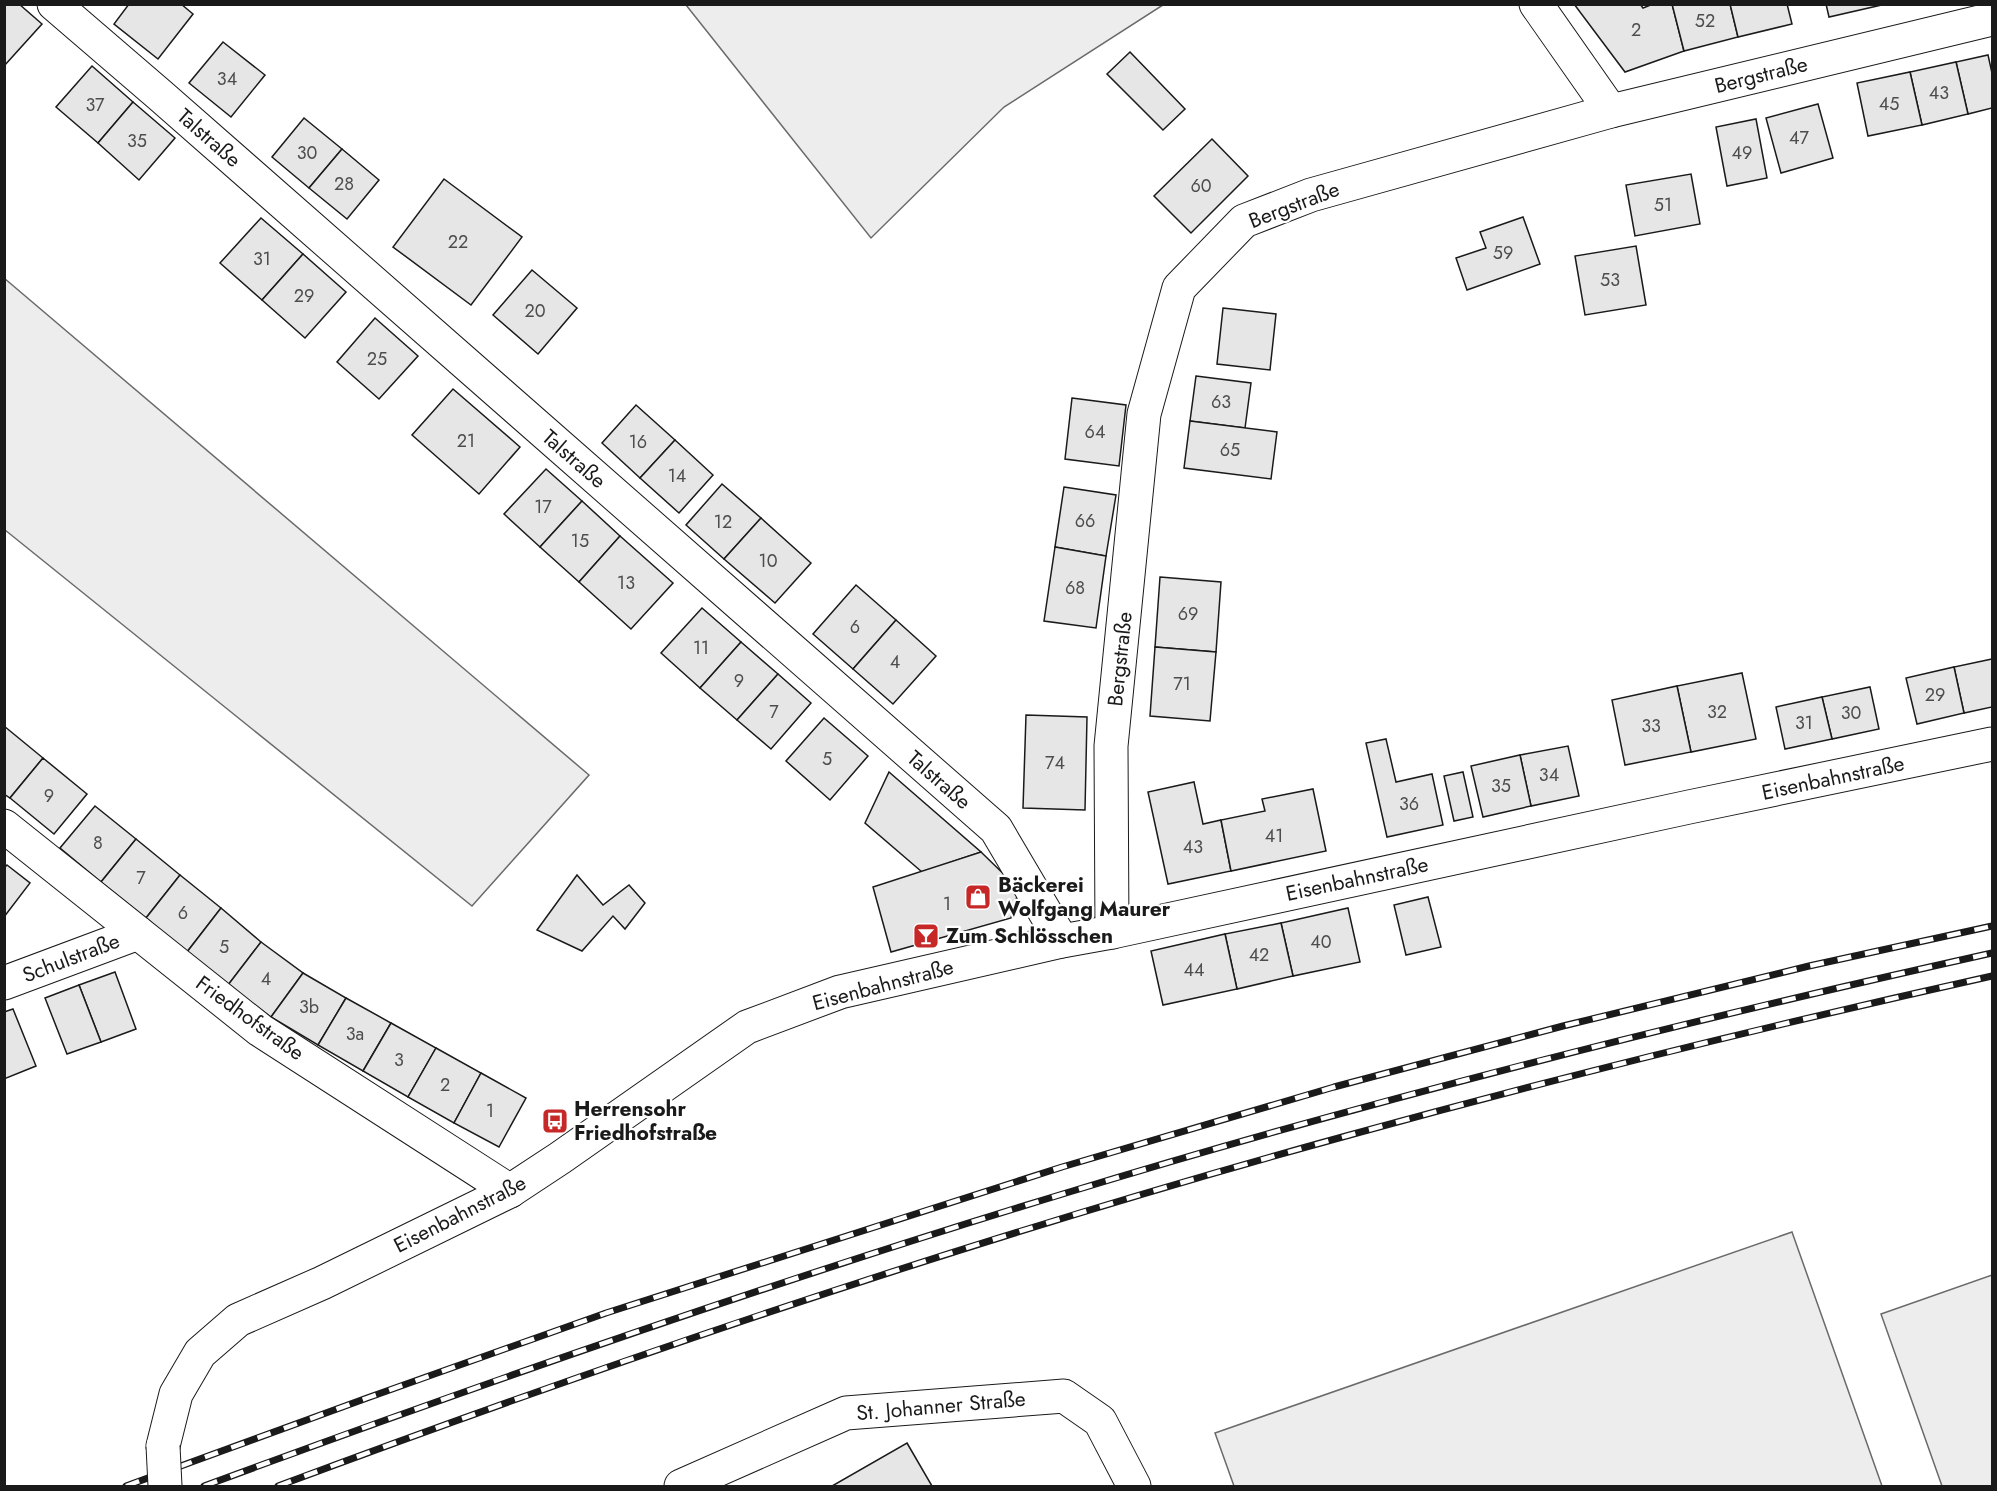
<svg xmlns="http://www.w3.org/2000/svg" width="1997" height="1491" viewBox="0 0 1997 1491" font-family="Jost,sans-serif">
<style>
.green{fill:#ededed;stroke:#6a6a6a;stroke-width:1.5}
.building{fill:#e6e6e6;stroke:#1a1a1a;stroke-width:1.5}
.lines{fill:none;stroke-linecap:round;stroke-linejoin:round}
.street-casing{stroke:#1a1a1a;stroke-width:35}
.street{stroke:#fff;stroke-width:33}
.rail-casing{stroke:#1a1a1a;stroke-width:7}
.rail{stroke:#fff;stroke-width:4.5;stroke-dasharray:14;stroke-linecap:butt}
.street-bridge-casing{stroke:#1a1a1a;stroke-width:35;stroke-linecap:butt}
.street-bridge{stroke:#fff;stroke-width:33}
.labels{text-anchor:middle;stroke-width:4.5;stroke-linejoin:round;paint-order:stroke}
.number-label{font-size:18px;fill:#4d4d4d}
.street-label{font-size:21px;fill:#1a1a1a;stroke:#fff}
.poi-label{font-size:21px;font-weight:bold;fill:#1a1a1a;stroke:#fff;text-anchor:start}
</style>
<rect width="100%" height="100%" fill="#fff"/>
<g class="green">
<path d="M 686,5 L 1163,5 L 1004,107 L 871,238 Z"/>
<path d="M 4,278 L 589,775 L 472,906 L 5,530 Z"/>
<path d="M 1792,1232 L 1882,1486 L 1234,1486 L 1215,1433 Z"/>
<path d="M 1992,1275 L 1992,1486 L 1942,1486 L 1881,1314 Z"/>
</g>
<g class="building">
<path d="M 4,4 L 19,4 L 42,24 L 4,66 Z"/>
<path d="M 129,4 L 181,4 L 193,14 L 158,59 L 114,24 Z"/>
<path d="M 1574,4 L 1640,4 L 1643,8 L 1653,4 L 1672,4 L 1684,51 L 1625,72 Z"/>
<path d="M 1672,4 L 1730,4 L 1738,37 L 1684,51 Z"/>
<path d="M 1730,4 L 1787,4 L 1792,24 L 1738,37 Z"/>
<path d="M 1826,4 L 1886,4 L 1829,17 Z"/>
<path d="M 223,42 L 265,75 L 231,117 L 189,83 Z"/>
<path d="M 1130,52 L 1185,109 L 1163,130 L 1107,74 Z"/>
<path d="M 1988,55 L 1992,73 L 1992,108 L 1968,114 L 1956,62 Z"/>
<path d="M 1956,62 L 1968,114 L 1922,125 L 1910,72 Z"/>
<path d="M 92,66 L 133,102 L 98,143 L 56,107 Z"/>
<path d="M 1910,72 L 1922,125 L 1868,136 L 1857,83 Z"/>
<path d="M 133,102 L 175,138 L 139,180 L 98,143 Z"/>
<path d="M 1818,104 L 1833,158 L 1781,173 L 1766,118 Z"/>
<path d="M 304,118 L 342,149 L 309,188 L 272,157 Z"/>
<path d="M 1756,119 L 1767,178 L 1727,186 L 1716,127 Z"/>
<path d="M 1212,139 L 1248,176 L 1191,233 L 1154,196 Z"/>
<path d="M 342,149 L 379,180 L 347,219 L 309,188 Z"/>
<path d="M 1691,174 L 1700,224 L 1635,236 L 1626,185 Z"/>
<path d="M 444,179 L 522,237 L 471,305 L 393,247 Z"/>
<path d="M 1523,217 L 1540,264 L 1467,290 L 1456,258 L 1486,248 L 1480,232 Z"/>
<path d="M 261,218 L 303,254 L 262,300 L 220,263 Z"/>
<path d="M 1636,246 L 1646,305 L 1585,315 L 1575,256 Z"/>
<path d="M 303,254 L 346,292 L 305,338 L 262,300 Z"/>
<path d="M 532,270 L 577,308 L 538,354 L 493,315 Z"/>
<path d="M 1223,308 L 1276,314 L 1270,370 L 1217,364 Z"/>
<path d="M 375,318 L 418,356 L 379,399 L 337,362 Z"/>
<path d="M 1196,376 L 1251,383 L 1245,428 L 1190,421 Z"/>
<path d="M 453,389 L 520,447 L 479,494 L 412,435 Z"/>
<path d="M 1072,398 L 1126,405 L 1119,466 L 1065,459 Z"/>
<path d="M 636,405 L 675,440 L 640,478 L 602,443 Z"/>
<path d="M 1190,421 L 1277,432 L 1271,479 L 1184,468 Z"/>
<path d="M 675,440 L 713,475 L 679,513 L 640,478 Z"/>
<path d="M 546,469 L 582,501 L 540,547 L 504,514 Z"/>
<path d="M 722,484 L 761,518 L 724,559 L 686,525 Z"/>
<path d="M 1064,487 L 1116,495 L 1106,556 L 1055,547 Z"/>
<path d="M 582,501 L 620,536 L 579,582 L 540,547 Z"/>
<path d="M 761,518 L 811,563 L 775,603 L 724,559 Z"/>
<path d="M 620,536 L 673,583 L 631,629 L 579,582 Z"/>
<path d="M 1055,547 L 1106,556 L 1096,628 L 1044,621 Z"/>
<path d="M 1160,577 L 1221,582 L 1216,652 L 1155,647 Z"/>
<path d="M 856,585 L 896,620 L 853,669 L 813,634 Z"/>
<path d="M 702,608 L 741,642 L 700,688 L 661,653 Z"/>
<path d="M 896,620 L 936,656 L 893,704 L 853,669 Z"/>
<path d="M 741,642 L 778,674 L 737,720 L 700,688 Z"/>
<path d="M 1155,647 L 1216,652 L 1210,721 L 1150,716 Z"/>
<path d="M 1992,659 L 1992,707 L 1964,713 L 1954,667 Z"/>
<path d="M 1954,667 L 1964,713 L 1917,724 L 1906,678 Z"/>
<path d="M 1742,673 L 1756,739 L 1691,752 L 1677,686 Z"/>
<path d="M 778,674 L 811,703 L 771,749 L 737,720 Z"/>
<path d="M 1677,686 L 1691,752 L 1625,765 L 1612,700 Z"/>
<path d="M 1870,687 L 1879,729 L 1832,739 L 1822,697 Z"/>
<path d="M 1822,697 L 1832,739 L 1785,749 L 1776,707 Z"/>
<path d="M 1026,715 L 1087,717 L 1085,810 L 1023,808 Z"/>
<path d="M 824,718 L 868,756 L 830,800 L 786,761 Z"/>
<path d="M 4,726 L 43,758 L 10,798 L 4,794 Z"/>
<path d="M 1386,739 L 1396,782 L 1432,774 L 1443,825 L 1387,837 L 1366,743 Z"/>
<path d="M 1568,746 L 1579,796 L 1531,806 L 1520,755 Z"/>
<path d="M 1520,755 L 1531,806 L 1483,817 L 1471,766 Z"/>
<path d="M 43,758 L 87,794 L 54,834 L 10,798 Z"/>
<path d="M 889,772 L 981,852 L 922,872 L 865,823 Z"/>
<path d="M 1463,772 L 1473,817 L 1454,821 L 1444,776 Z"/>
<path d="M 1194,782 L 1203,824 L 1221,820 L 1231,871 L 1168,884 L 1148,792 Z"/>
<path d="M 1313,789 L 1326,851 L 1231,871 L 1221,820 L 1265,811 L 1262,799 Z"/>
<path d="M 95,806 L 136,839 L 101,882 L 60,848 Z"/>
<path d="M 136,839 L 180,875 L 146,918 L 101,882 Z"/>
<path d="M 981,852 L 1019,889 L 1011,918 L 891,952 L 873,887 Z"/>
<path d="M 7,865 L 30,883 L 4,917 L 4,868 Z"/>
<path d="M 180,875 L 221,908 L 187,952 L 146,918 Z"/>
<path d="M 577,875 L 603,905 L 629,885 L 645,903 L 625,929 L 613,916 L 582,951 L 537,930 Z"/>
<path d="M 1428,897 L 1441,947 L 1406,955 L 1394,905 Z"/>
<path d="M 221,908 L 261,942 L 228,985 L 187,952 Z"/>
<path d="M 1348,908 L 1360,962 L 1293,976 L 1281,923 Z"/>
<path d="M 1281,923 L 1293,976 L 1237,989 L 1225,934 Z"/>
<path d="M 1225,934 L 1237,989 L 1163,1005 L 1151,951 Z"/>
<path d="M 261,942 L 303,973 L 271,1017 L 228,985 Z"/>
<path d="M 115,972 L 136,1029 L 101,1042 L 79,985 Z"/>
<path d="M 303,973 L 346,998 L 318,1045 L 271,1017 Z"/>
<path d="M 79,985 L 101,1042 L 67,1054 L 45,998 Z"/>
<path d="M 346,998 L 391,1023 L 363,1071 L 318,1045 Z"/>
<path d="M 13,1009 L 36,1066 L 4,1079 L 4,1012 Z"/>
<path d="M 391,1023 L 436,1048 L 408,1097 L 363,1071 Z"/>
<path d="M 436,1048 L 481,1073 L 454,1123 L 408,1097 Z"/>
<path d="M 481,1073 L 526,1098 L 499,1147 L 454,1123 Z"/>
<path d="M 907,1443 L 932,1486 L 832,1486 Z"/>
</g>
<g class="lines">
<defs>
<g id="street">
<path d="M 54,4 L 161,96 L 996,829 L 1062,941"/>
<path d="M 1536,4 L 1611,111"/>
<path d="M 4,826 L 260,1030 L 510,1191"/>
<path d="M 1112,932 L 1111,746 L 1144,414 L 1179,288 L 1244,221 L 1311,195 L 1611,111 L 1992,19"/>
<path d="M 4,983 L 138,933"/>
<path d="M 163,1446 L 176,1394 L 200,1353 L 238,1320 L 322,1283 L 510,1191 L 560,1158 L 747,1027 L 840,992 L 1062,941 L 1112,932 L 1689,807 L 1992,744"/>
<path d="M 681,1486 L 846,1413 L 1064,1396 L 1100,1421 L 1134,1486"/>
</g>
</defs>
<use href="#street" class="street-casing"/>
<use href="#street" class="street"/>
<defs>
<g id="rail">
<path d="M 126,1486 L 367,1398 L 606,1313 L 1062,1167 L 1334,1087 L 1563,1026 L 1809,966 L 1992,926"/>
<path d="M 204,1486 C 489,1381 775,1281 1066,1193 C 1371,1100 1681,1022 1992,953"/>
<path d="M 278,1486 C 629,1355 985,1235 1346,1136 C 1560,1077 1776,1024 1992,976"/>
</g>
</defs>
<use href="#rail" class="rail-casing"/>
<use href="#rail" class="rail"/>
<defs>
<path id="street-bridge" d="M 163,1446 L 165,1486"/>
</defs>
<use href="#street-bridge" class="street-bridge-casing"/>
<use href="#street-bridge" class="street-bridge"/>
</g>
<defs>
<symbol id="shop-square" viewBox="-11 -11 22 22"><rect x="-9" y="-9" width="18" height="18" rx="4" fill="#c62828" stroke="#fff"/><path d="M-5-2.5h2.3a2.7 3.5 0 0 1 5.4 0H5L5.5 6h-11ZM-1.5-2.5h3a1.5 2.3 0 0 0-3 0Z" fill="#fff"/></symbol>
<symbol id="bar-square" viewBox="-11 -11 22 22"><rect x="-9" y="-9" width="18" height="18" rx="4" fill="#c62828" stroke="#fff"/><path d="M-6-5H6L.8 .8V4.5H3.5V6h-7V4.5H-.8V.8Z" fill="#fff"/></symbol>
<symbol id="bus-square" viewBox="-11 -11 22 22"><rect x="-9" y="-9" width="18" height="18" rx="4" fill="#c62828" stroke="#fff"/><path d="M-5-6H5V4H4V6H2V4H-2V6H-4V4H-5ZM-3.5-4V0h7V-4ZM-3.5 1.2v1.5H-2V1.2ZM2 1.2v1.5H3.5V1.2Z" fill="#fff"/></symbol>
</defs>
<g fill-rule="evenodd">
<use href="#shop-square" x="963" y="882" width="30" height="30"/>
<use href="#bar-square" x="911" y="921" width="30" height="30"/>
<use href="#bus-square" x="540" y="1106" width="30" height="30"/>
</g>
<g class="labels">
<g class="number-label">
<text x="1705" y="27">52</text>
<text x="1636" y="36">2</text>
<text x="227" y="85">34</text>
<text x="1939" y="99">43</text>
<text x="1889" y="110">45</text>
<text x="95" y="111">37</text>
<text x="1799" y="144">47</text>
<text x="137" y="147">35</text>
<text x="307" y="159">30</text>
<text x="1742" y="159">49</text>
<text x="344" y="190">28</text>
<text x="1201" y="192">60</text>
<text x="1663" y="211">51</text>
<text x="458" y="248">22</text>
<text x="1503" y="259">59</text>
<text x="262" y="265">31</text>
<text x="1610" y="286">53</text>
<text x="304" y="302">29</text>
<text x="535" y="317">20</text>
<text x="377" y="365">25</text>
<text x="1221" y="408">63</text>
<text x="1095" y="438">64</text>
<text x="466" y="447">21</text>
<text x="638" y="448">16</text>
<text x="1230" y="456">65</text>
<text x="677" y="482">14</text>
<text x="543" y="513">17</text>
<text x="1085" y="527">66</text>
<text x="723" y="528">12</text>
<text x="580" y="547">15</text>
<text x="768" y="567">10</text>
<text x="626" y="589">13</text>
<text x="1075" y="594">68</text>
<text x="1188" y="620">69</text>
<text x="855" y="633">6</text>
<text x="701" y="654">11</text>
<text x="895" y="668">4</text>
<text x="739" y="687">9</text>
<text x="1182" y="690">71</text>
<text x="1935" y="701">29</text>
<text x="774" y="718">7</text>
<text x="1717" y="718">32</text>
<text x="1851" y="719">30</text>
<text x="1804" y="729">31</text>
<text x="1651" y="732">33</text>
<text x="827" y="765">5</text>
<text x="1055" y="769">74</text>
<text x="1549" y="781">34</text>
<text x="1501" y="792">35</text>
<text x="49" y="802">9</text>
<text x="1409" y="810">36</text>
<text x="1274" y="842">41</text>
<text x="98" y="849">8</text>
<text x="1193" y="853">43</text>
<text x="141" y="884">7</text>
<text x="947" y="910">1</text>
<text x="183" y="919">6</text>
<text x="1321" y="948">40</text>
<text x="224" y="953">5</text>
<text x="1259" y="961">42</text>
<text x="1194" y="976">44</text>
<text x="266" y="985">4</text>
<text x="309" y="1013">3b</text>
<text x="355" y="1040">3a</text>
<text x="399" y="1066">3</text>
<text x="445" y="1091">2</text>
<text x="490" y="1117">1</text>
</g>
<g class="street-label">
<text transform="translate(1761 75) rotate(-14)" y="7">Bergstraße</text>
<text transform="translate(209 138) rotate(41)" y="7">Talstraße</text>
<text transform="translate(1294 205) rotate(-21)" y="7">Bergstraße</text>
<text transform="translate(574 459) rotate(41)" y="7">Talstraße</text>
<text transform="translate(1120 659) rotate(-84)" y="7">Bergstraße</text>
<text transform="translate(1833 778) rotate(-12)" y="7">Eisenbahnstraße</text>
<text transform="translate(939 780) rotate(41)" y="7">Talstraße</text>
<text transform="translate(1357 879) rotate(-12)" y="7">Eisenbahnstraße</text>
<text transform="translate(71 958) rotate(-21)" y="7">Schulstraße</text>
<text transform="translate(883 985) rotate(-15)" y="7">Eisenbahnstraße</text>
<text transform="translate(250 1018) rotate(36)" y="7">Friedhofstraße</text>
<text transform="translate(460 1214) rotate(-27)" y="7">Eisenbahnstraße</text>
<text transform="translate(941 1406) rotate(-5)" y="7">St. Johanner Straße</text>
</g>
<g class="poi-label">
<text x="998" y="892">Bäckerei<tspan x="998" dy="24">Wolfgang Maurer</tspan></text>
<text x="946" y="943">Zum Schlösschen</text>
<text x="574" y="1116">Herrensohr<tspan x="574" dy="24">Friedhofstraße</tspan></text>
</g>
</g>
<rect width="1997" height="1491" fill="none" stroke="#1a1a1a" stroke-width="12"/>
</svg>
